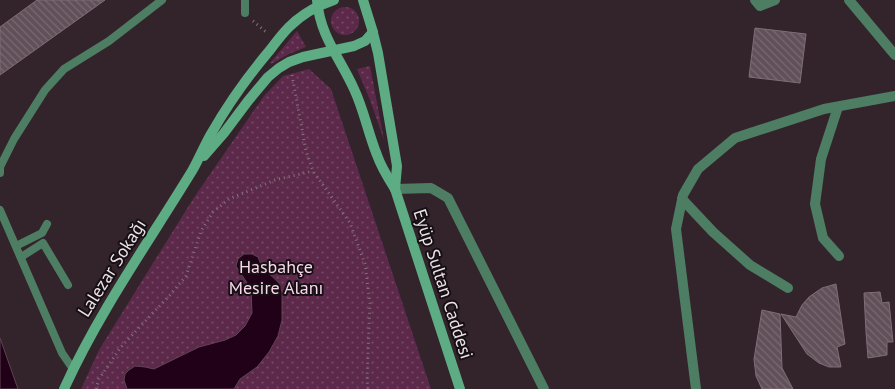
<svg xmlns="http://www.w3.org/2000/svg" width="895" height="389" viewBox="0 0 895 389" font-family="'PT Sans',sans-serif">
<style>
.grass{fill:url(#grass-dots)}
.water{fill:#210117;stroke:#5e4455}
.building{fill:url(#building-back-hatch);stroke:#7f6d77}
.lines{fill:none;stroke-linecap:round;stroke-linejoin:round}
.path{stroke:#82767c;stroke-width:3;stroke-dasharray:1 4;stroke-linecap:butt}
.lane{stroke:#4d7d63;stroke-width:8}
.street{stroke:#4d7d63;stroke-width:10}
.secondary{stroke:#5dac84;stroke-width:10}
.labels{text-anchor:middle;stroke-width:4;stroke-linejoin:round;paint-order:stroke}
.park-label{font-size:18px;fill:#fad7eb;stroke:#160f13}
.street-label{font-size:18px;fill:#ebe1e6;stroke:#160f13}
</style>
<defs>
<pattern id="grass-dots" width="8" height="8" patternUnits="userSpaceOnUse" patternTransform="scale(1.25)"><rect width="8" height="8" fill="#5c294a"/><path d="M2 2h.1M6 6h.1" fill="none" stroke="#744864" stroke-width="1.8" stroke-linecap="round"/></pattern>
<pattern id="building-back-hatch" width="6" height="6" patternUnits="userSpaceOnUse" patternTransform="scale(1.25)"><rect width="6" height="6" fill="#615059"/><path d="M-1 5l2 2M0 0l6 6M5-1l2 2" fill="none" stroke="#786971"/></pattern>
</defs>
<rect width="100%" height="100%" fill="#33242c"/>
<g class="grass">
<circle cx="345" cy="21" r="14"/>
<path d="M 297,31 L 306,47 L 289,54 L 271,64 L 270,63 Z"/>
<path d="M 370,66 L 384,140 L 370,100 L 357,69 Z"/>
<path d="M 309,69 L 331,89 L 431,389 L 81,389 L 99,350 L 193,199 L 264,96 L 283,76 Z"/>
</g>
<g class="water">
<path d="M 244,254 L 252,254 L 258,257 L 262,267 L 279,283 L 282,292 L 282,320 L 278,336 L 269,352 L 257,367 L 240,379 L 234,389 L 127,389 L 124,380 L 125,374 L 129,370 L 135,366 L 145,367 L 154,369 L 199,347 L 225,340 L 236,335 L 245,326 L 252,313 L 251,289 L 236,266 L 238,259 Z"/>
<path d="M 0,338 L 18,389 L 0,389 Z"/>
</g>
<g class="building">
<path d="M 37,0 L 105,0 L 0,75 L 0,27 Z"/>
<path d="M 755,28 L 806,34 L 800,83 L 749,77 Z"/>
<path d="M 836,284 L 845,344 L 837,347 L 841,367 L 829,367 L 819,363 L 807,354 L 781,314 L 796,317 L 802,305 L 809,297 L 822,288 Z"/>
<path d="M 880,292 L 882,303 L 889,302 L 893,342 L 887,342 L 887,355 L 868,358 L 866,332 L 864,293 Z"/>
<path d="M 762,310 L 780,314 L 782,368 L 793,389 L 762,389 L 756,376 L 754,359 Z"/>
</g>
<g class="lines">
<g class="path">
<path d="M 253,21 L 267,33"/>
<path d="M 292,75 L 306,151 L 313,171 L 350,223 L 365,264 L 370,303 L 367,379 L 368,389"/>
<path d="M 96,389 L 99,379 L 121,347 L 170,295 L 186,276 L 201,231 L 213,212 L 229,199 L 275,180 L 313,171"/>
</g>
<g class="lane">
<path d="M 245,0 L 245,13"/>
<path d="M 0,173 L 0,167 L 14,139 L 45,90 L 64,69 L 109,41 L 162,0"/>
<path d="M 0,210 L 62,353 L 73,369"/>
<path d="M 16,246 L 42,233 L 47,224"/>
<path d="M 21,257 L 43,243 L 68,285"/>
</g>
<g class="street">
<path d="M 755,0 L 760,6 L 775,0"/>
<path d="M 849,0 L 895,55"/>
<path d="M 838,107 L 821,159 L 815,204 L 823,238 L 839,256"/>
<path d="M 395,189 L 431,188 L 448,198 L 544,389"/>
<path d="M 682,199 L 713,232 L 750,265 L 788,288"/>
<path d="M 696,389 L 676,229 L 683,195 L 698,169 L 735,138 L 824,109 L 895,96"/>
</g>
<g class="secondary">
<path d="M 317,0 C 320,36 340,58 354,89 C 364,110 368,133 377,155 C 381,167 388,178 395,189 L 460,389"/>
<path d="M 363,0 L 372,29 L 378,53 L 397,166 L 395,189"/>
<path d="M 204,156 L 224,133 L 248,101 L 268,77 L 279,68 L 289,62 L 303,57 L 354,46 L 365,41 L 373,32"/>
<path d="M 64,389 C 99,312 148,243 192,171 C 199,159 204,146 211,134 C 228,104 248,76 270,50 C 276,42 282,34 289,27 C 302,14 316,6 334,0"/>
</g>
</g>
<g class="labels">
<g class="park-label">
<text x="276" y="273">Hasbahçe<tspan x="276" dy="21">Mesire Alanı</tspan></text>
</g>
<g class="street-label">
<text transform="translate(112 268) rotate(-58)" y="6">Lalezar Sokağı</text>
<text transform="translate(443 284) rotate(72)" y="6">Eyüp Sultan Caddesi</text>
</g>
</g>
</svg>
